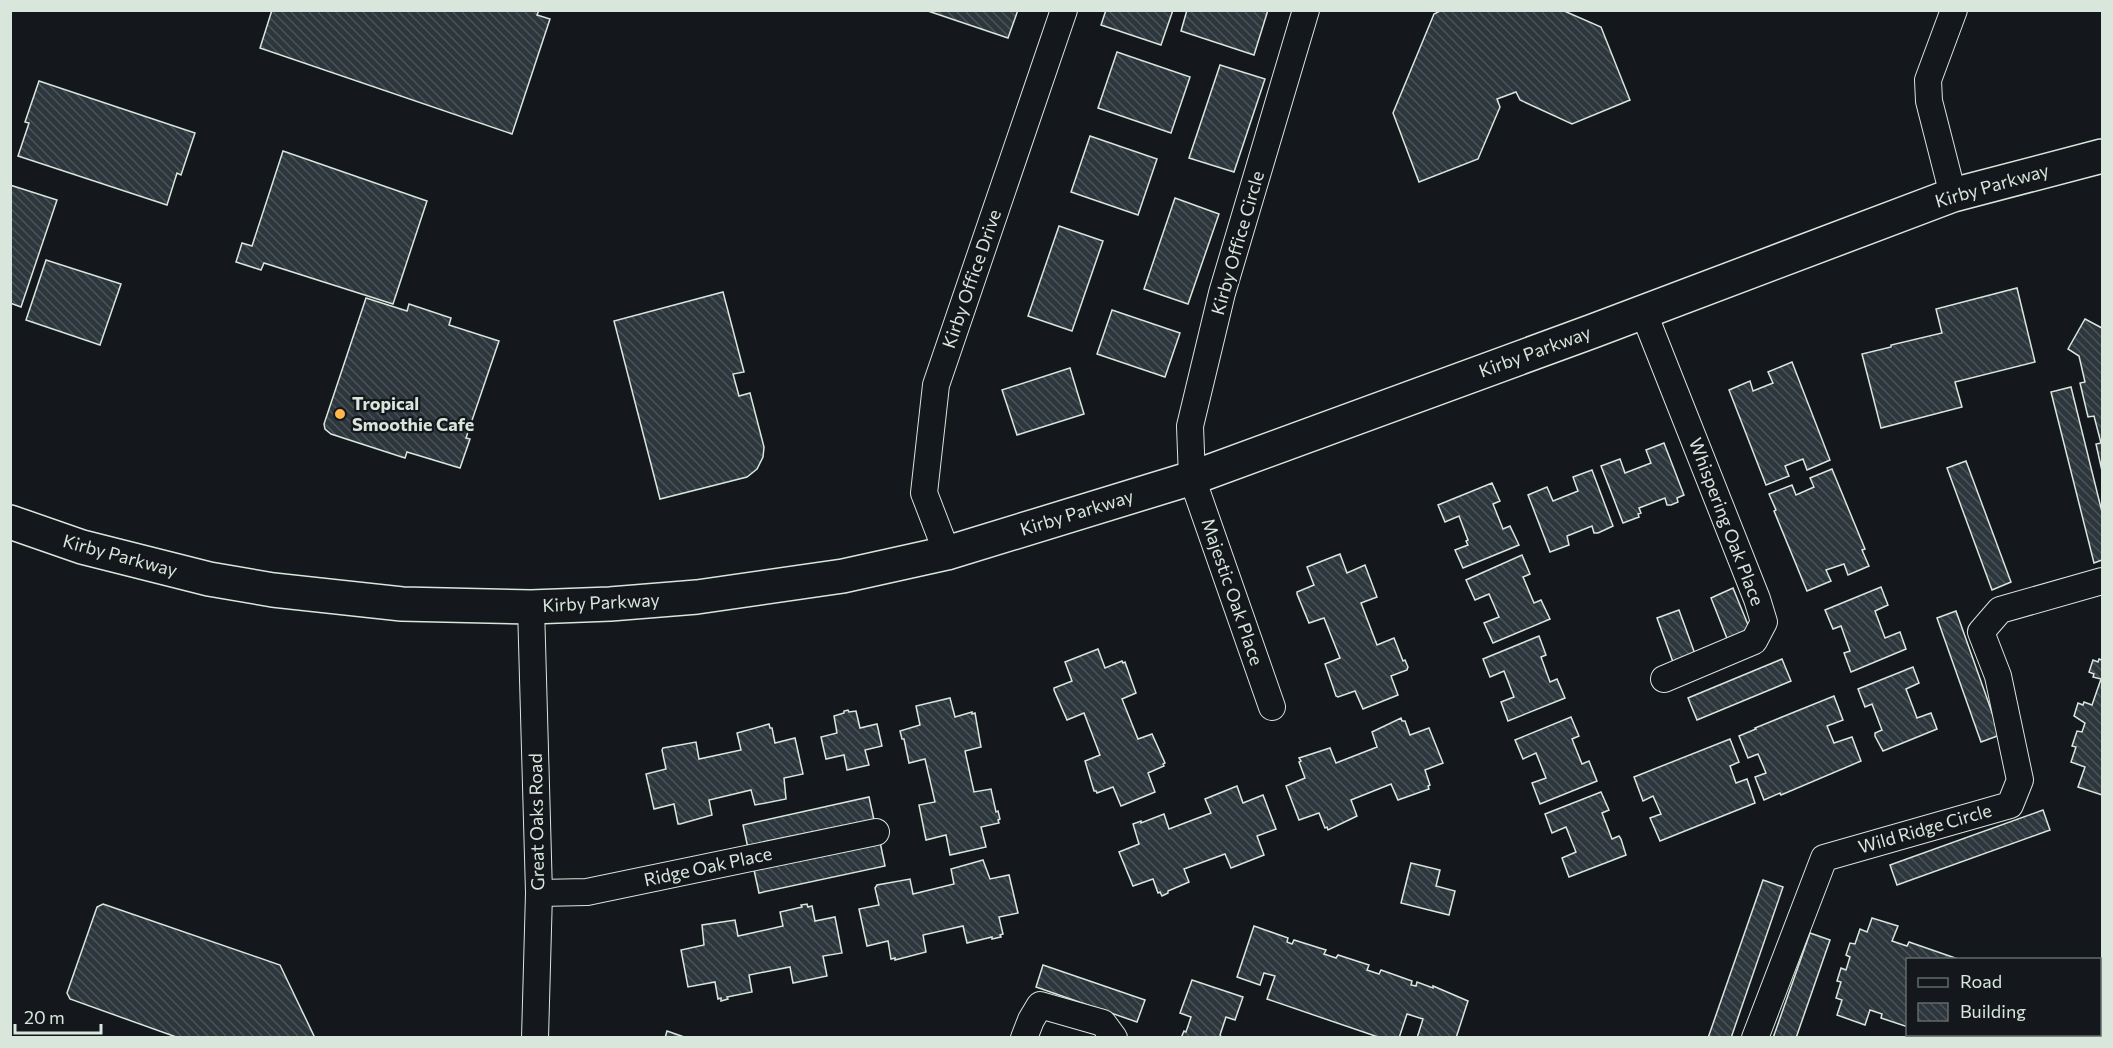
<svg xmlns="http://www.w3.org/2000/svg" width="2113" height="1048" viewBox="0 0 2113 1048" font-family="Commissioner,sans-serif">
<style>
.building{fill:url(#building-back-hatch);stroke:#d8e6dc;stroke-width:1.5}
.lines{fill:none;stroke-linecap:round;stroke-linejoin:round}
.minor-casing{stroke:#d8e6dc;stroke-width:28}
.secondary-casing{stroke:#d8e6dc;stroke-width:36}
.minor{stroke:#14181c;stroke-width:26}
.secondary{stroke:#14181c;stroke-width:33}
.poi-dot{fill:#ffb74d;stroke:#14181c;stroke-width:2}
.labels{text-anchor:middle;stroke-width:4.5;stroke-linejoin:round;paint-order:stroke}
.street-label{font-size:18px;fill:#d8e6dc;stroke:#14181c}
.poi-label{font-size:18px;font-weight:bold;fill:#d8e6dc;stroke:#14181c;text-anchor:start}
</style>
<defs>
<pattern id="building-back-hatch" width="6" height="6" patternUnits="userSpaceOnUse" patternTransform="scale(1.5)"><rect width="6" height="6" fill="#2c363c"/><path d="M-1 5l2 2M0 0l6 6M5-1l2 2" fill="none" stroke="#4a5358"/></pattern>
</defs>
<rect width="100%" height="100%" fill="#14181c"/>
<g class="building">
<path d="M 272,10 L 539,10 L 537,15 L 550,19 L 512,134 L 260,48 Z"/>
<path d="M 925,10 L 1018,10 L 1008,38 Z"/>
<path d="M 1106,10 L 1173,10 L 1161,45 L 1101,25 Z"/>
<path d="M 1187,10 L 1268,10 L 1254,55 L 1181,31 Z"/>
<path d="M 1442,10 L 1562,10 L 1601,27 L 1630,100 L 1572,124 L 1520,100 L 1516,92 L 1497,99 L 1500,107 L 1478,159 L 1419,182 L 1393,113 L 1434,14 Z"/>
<path d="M 1117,52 L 1190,77 L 1171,133 L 1098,108 Z"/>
<path d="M 1220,65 L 1265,79 L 1234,172 L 1189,158 Z"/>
<path d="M 39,81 L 195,133 L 181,175 L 177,173 L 167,205 L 18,156 L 29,123 L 25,122 Z"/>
<path d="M 1090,136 L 1157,159 L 1138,215 L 1071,192 Z"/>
<path d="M 283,151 L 427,201 L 393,304 L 264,263 L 261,270 L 236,262 L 242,243 L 252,246 Z"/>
<path d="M 10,185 L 57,200 L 21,307 L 10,303 Z"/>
<path d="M 1175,198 L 1219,214 L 1188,304 L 1144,289 Z"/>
<path d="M 1059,226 L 1103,241 L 1072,331 L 1028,316 Z"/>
<path d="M 46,260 L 121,284 L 100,345 L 26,320 Z"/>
<path d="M 2017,288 L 2035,362 L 1955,382 L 1962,407 L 1881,428 L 1862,354 L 1891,347 L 1891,345 L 1942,333 L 1936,309 Z"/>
<path d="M 723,292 L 744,372 L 733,374 L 739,396 L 750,393 L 764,447 L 763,457 L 757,469 L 747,477 L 660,499 L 614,321 Z"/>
<path d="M 366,298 L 407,311 L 409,304 L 451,318 L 449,325 L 499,341 L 466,438 L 470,439 L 460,468 L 407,452 L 405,458 L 331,434 L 325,429 L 324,424 Z"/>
<path d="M 1112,310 L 1180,333 L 1165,377 L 1097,354 Z"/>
<path d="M 2085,319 L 2102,328 L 2102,471 L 2096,444 L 2101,443 L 2094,416 L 2088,417 L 2080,383 L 2085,382 L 2079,356 L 2068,349 Z"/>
<path d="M 1792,362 L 1830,460 L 1807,470 L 1803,459 L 1785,466 L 1789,476 L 1766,485 L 1729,390 L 1750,381 L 1753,391 L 1773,383 L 1768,372 Z"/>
<path d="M 1070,368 L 1084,414 L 1017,435 L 1002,390 Z"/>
<path d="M 2071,387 L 2102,512 L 2102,560 L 2094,563 L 2051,392 Z"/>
<path d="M 1664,443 L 1684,495 L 1677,498 L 1678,502 L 1671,505 L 1667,505 L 1665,498 L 1639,508 L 1641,513 L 1638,514 L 1639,517 L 1623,523 L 1601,466 L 1620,459 L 1625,473 L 1651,463 L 1646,450 Z"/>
<path d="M 1966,461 L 2011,582 L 1992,590 L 1947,468 Z"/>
<path d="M 1832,469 L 1865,549 L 1862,550 L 1869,566 L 1848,575 L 1844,564 L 1826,570 L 1831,581 L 1807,591 L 1774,511 L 1776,510 L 1769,494 L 1792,485 L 1796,495 L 1814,487 L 1810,478 Z"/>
<path d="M 1592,470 L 1613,526 L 1598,533 L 1594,533 L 1592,526 L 1567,536 L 1569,545 L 1550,552 L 1528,495 L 1547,487 L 1553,501 L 1578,491 L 1573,477 Z"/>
<path d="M 1492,483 L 1500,501 L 1493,504 L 1503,529 L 1510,526 L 1519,545 L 1463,568 L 1455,550 L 1468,545 L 1466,541 L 1468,540 L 1459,516 L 1445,522 L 1438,505 Z"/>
<path d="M 1340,554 L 1347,573 L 1365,565 L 1377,597 L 1361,603 L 1377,645 L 1394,638 L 1403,661 L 1405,660 L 1408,667 L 1407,670 L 1391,676 L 1398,695 L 1363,709 L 1355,691 L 1338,697 L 1336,696 L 1325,664 L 1340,658 L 1324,618 L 1309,623 L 1297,594 L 1297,592 L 1314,585 L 1307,567 Z"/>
<path d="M 1522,555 L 1530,574 L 1523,577 L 1534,603 L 1541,600 L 1550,619 L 1493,643 L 1484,623 L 1499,617 L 1489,594 L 1475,600 L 1466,580 Z"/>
<path d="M 1881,587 L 1888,605 L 1875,611 L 1885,638 L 1900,632 L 1906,649 L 1851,672 L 1844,653 L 1850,651 L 1841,626 L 1833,629 L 1825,610 Z"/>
<path d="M 1733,588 L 1751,632 L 1728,641 L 1711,598 Z"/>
<path d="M 1679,610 L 1695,654 L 1673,662 L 1657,618 Z"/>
<path d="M 1956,611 L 2000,735 L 1981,742 L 1937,618 Z"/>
<path d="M 1539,636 L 1546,655 L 1541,657 L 1550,682 L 1557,679 L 1565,698 L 1508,721 L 1501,702 L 1514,697 L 1504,671 L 1490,677 L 1483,659 Z"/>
<path d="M 1098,649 L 1105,668 L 1122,661 L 1123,663 L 1125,662 L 1136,693 L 1122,699 L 1138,739 L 1152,734 L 1165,763 L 1163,764 L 1164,766 L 1148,773 L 1155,792 L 1121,806 L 1113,787 L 1097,793 L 1096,791 L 1094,791 L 1085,761 L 1100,755 L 1084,713 L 1067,720 L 1054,690 L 1054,688 L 1072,681 L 1065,662 Z"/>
<path d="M 1782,659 L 1791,681 L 1697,720 L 1688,698 Z"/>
<path d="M 2099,659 L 2102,660 L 2102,795 L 2078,787 L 2085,767 L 2071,762 L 2076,747 L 2072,746 L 2077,731 L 2082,732 L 2085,723 L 2074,716 L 2078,703 L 2083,705 L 2084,702 L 2092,705 L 2101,679 L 2093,677 L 2094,674 L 2089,672 L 2093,660 L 2098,662 Z"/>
<path d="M 1913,667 L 1919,683 L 1906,689 L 1917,718 L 1931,713 L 1937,729 L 1883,751 L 1875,736 L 1875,733 L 1882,730 L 1872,704 L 1865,707 L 1858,689 Z"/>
<path d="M 1834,696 L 1843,720 L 1827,726 L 1834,743 L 1852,737 L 1861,761 L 1781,795 L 1780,793 L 1764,800 L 1755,777 L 1766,773 L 1758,754 L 1748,758 L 1739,736 L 1756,729 L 1755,728 Z"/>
<path d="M 950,698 L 955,717 L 972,712 L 972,714 L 975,713 L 981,747 L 965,751 L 974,792 L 991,789 L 996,812 L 998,811 L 1000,819 L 998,820 L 999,823 L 981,827 L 986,847 L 950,855 L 946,835 L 926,840 L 919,805 L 935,802 L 925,759 L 909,763 L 904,739 L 902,739 L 900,731 L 920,725 L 916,706 Z"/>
<path d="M 848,710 L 849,712 L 856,711 L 860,728 L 877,724 L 882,746 L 865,750 L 869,765 L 847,770 L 844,755 L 826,759 L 821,737 L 837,733 L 834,716 L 844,713 L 844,711 Z"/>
<path d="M 1571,717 L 1579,736 L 1572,739 L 1582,764 L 1589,761 L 1597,781 L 1540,804 L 1532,783 L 1546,778 L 1536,753 L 1523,759 L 1515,740 Z"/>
<path d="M 1401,718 L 1402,721 L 1405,721 L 1410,735 L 1429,728 L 1443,763 L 1425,770 L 1430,785 L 1428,786 L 1429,789 L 1398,800 L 1391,784 L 1351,800 L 1357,816 L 1328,830 L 1327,827 L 1325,828 L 1319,813 L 1299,820 L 1286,786 L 1305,778 L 1299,762 L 1301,761 L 1299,758 L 1330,748 L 1336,763 L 1377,747 L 1372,732 Z"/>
<path d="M 769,724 L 770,728 L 772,728 L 775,743 L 795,738 L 803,774 L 784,778 L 786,799 L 755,805 L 751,790 L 709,800 L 712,815 L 680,824 L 678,824 L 674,804 L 654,809 L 646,774 L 666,769 L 662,750 L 663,748 L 696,742 L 699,759 L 741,750 L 737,733 Z"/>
<path d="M 1730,739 L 1739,762 L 1730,766 L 1736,783 L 1747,779 L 1755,803 L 1660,841 L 1650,818 L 1661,814 L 1653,796 L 1643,801 L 1634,777 Z"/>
<path d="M 1237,786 L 1243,803 L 1263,795 L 1276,829 L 1257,836 L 1264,855 L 1231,868 L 1225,854 L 1184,869 L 1189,882 L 1168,891 L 1168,893 L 1162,896 L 1160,892 L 1158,893 L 1153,879 L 1133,886 L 1119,852 L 1139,844 L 1133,824 L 1141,821 L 1141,823 L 1164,814 L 1169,829 L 1211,813 L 1205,799 Z"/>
<path d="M 1601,792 L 1609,810 L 1602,813 L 1612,839 L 1619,836 L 1621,839 L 1626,855 L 1569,877 L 1562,858 L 1576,852 L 1566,827 L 1552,833 L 1545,814 Z"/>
<path d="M 869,797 L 874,820 L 748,848 L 743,825 Z"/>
<path d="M 2043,810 L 2050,830 L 1897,885 L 1890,865 Z"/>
<path d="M 880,842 L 885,866 L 759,893 L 754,870 Z"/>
<path d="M 983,860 L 990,879 L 1009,875 L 1018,913 L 999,917 L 1003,934 L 1000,935 L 1001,937 L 992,939 L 992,937 L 967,943 L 963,926 L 923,935 L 926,952 L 895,960 L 895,958 L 891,959 L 888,941 L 867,946 L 859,909 L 879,905 L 875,888 L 877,885 L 910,879 L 913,894 L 954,884 L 951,869 Z"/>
<path d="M 1411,863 L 1440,870 L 1436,886 L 1455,891 L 1449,915 L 1401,903 Z"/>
<path d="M 1763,880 L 1783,887 L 1731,1038 L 1708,1038 Z"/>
<path d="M 103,904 L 280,965 L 315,1038 L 179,1038 L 70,999 L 67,993 L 97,907 Z"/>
<path d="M 807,904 L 808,907 L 812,906 L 815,921 L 835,917 L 842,953 L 823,956 L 827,976 L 793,983 L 790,967 L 749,975 L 752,992 L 727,997 L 728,999 L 721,1001 L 721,998 L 718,999 L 715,982 L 688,987 L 681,950 L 704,945 L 702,925 L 735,920 L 738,936 L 783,926 L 780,912 L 802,907 L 801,905 Z"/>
<path d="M 1872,918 L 1898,926 L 1892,941 L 1907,946 L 1909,942 L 1961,960 L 1908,960 L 1908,1027 L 1881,1018 L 1882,1014 L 1870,1010 L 1865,1025 L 1837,1015 L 1842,1000 L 1836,998 L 1841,982 L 1837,981 L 1841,968 L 1846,970 L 1850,957 L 1846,955 L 1850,943 L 1855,944 L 1860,929 L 1867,932 Z"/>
<path d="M 1254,926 L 1288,938 L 1287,942 L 1292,944 L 1294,940 L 1326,950 L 1324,954 L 1336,958 L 1338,955 L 1369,965 L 1367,970 L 1379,974 L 1381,970 L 1412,981 L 1411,985 L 1416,986 L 1417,982 L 1433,988 L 1433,986 L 1468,1001 L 1456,1038 L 1417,1038 L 1423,1019 L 1407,1014 L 1399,1038 L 1381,1038 L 1267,999 L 1275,976 L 1264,973 L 1260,985 L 1237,977 Z"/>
<path d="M 1810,933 L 1830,940 L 1796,1038 L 1773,1038 Z"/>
<path d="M 1043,965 L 1145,1000 L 1137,1022 L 1036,987 Z"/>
<path d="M 1192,980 L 1243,997 L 1235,1020 L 1226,1017 L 1220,1035 L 1222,1038 L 1181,1038 L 1184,1031 L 1186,1032 L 1191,1017 L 1180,1013 Z"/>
<path d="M 667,1031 L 687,1038 L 665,1038 Z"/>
<path d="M 1929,1034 L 2007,1034 L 2006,1038 L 1938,1038 Z"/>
</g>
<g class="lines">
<defs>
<g id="minor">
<path d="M 1953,195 L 1929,101 L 1928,80 L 1954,10"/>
<path d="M 1643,311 L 1757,599 L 1764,622 L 1754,641 L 1664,679"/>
<path d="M 947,553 L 924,493 L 936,385 L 1064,10"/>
<path d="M 531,607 L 539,893 L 535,1038"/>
<path d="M 1272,707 L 1192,478 L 1190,426 L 1222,293 L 1306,10"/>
<path d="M 539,893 L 587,892 L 876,832"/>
<path d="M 1024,1038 L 1031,1020 L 1040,1005 L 1103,1023 L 1114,1038"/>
<path d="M 1755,1038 L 1824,858 L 2010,805 L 2020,780 L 1998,676 L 1981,632 L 2000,610 L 2102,581"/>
</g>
<path id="secondary" d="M 10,522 L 82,547 L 209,579 L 273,590 L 402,604 L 531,607 L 610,604 L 697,597 L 843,576 L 947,553 L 1192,478 L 1593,331 L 1953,195 L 2102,156"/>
</defs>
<use href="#minor" class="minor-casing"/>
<use href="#secondary" class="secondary-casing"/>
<use href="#minor" class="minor"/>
<use href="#secondary" class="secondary"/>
</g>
<circle class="poi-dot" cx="340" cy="414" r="6"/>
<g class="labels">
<g class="street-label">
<text transform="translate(1992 186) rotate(-16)" y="6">Kirby Parkway</text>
<text transform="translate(1238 243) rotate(-74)" y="6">Kirby Office Circle</text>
<text transform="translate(972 279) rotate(-71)" y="6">Kirby Office Drive</text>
<text transform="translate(1535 352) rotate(-20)" y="6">Kirby Parkway</text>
<text transform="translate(1077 513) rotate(-17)" y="6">Kirby Parkway</text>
<text transform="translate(1726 522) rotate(69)" y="6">Whispering Oak Place</text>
<text transform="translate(120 556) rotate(15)" y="6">Kirby Parkway</text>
<text transform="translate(1232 592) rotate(71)" y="6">Majestic Oak Place</text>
<text transform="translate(601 603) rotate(-3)" y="6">Kirby Parkway</text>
<text transform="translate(537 822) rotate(-91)" y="6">Great Oaks Road</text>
<text transform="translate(1925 829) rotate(-16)" y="6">Wild Ridge Circle</text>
<text transform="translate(708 867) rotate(-12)" y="6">Ridge Oak Place</text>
</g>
<g class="poi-label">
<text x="352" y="410">Tropical<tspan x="352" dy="21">Smoothie Cafe</tspan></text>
</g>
</g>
<rect width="2113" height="1048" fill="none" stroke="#d8e6dc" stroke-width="24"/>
<rect x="1906" y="958" width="195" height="78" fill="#14181c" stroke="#626a69" stroke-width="1.5"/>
<rect x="1918" y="978" width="30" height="9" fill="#14181c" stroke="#626a69" stroke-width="1.5"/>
<text x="1960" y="988" font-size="18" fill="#d8e6dc">Road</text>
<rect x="1918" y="1003" width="30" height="18" fill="url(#building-back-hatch)" stroke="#626a69" stroke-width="1.5"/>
<text x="1960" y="1018" font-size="18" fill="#d8e6dc">Building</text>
<path d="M15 1024v9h86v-9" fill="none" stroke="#d8e6dc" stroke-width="3"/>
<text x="24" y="1024" font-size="18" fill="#d8e6dc" stroke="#14181c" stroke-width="4.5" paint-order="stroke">20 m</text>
</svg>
